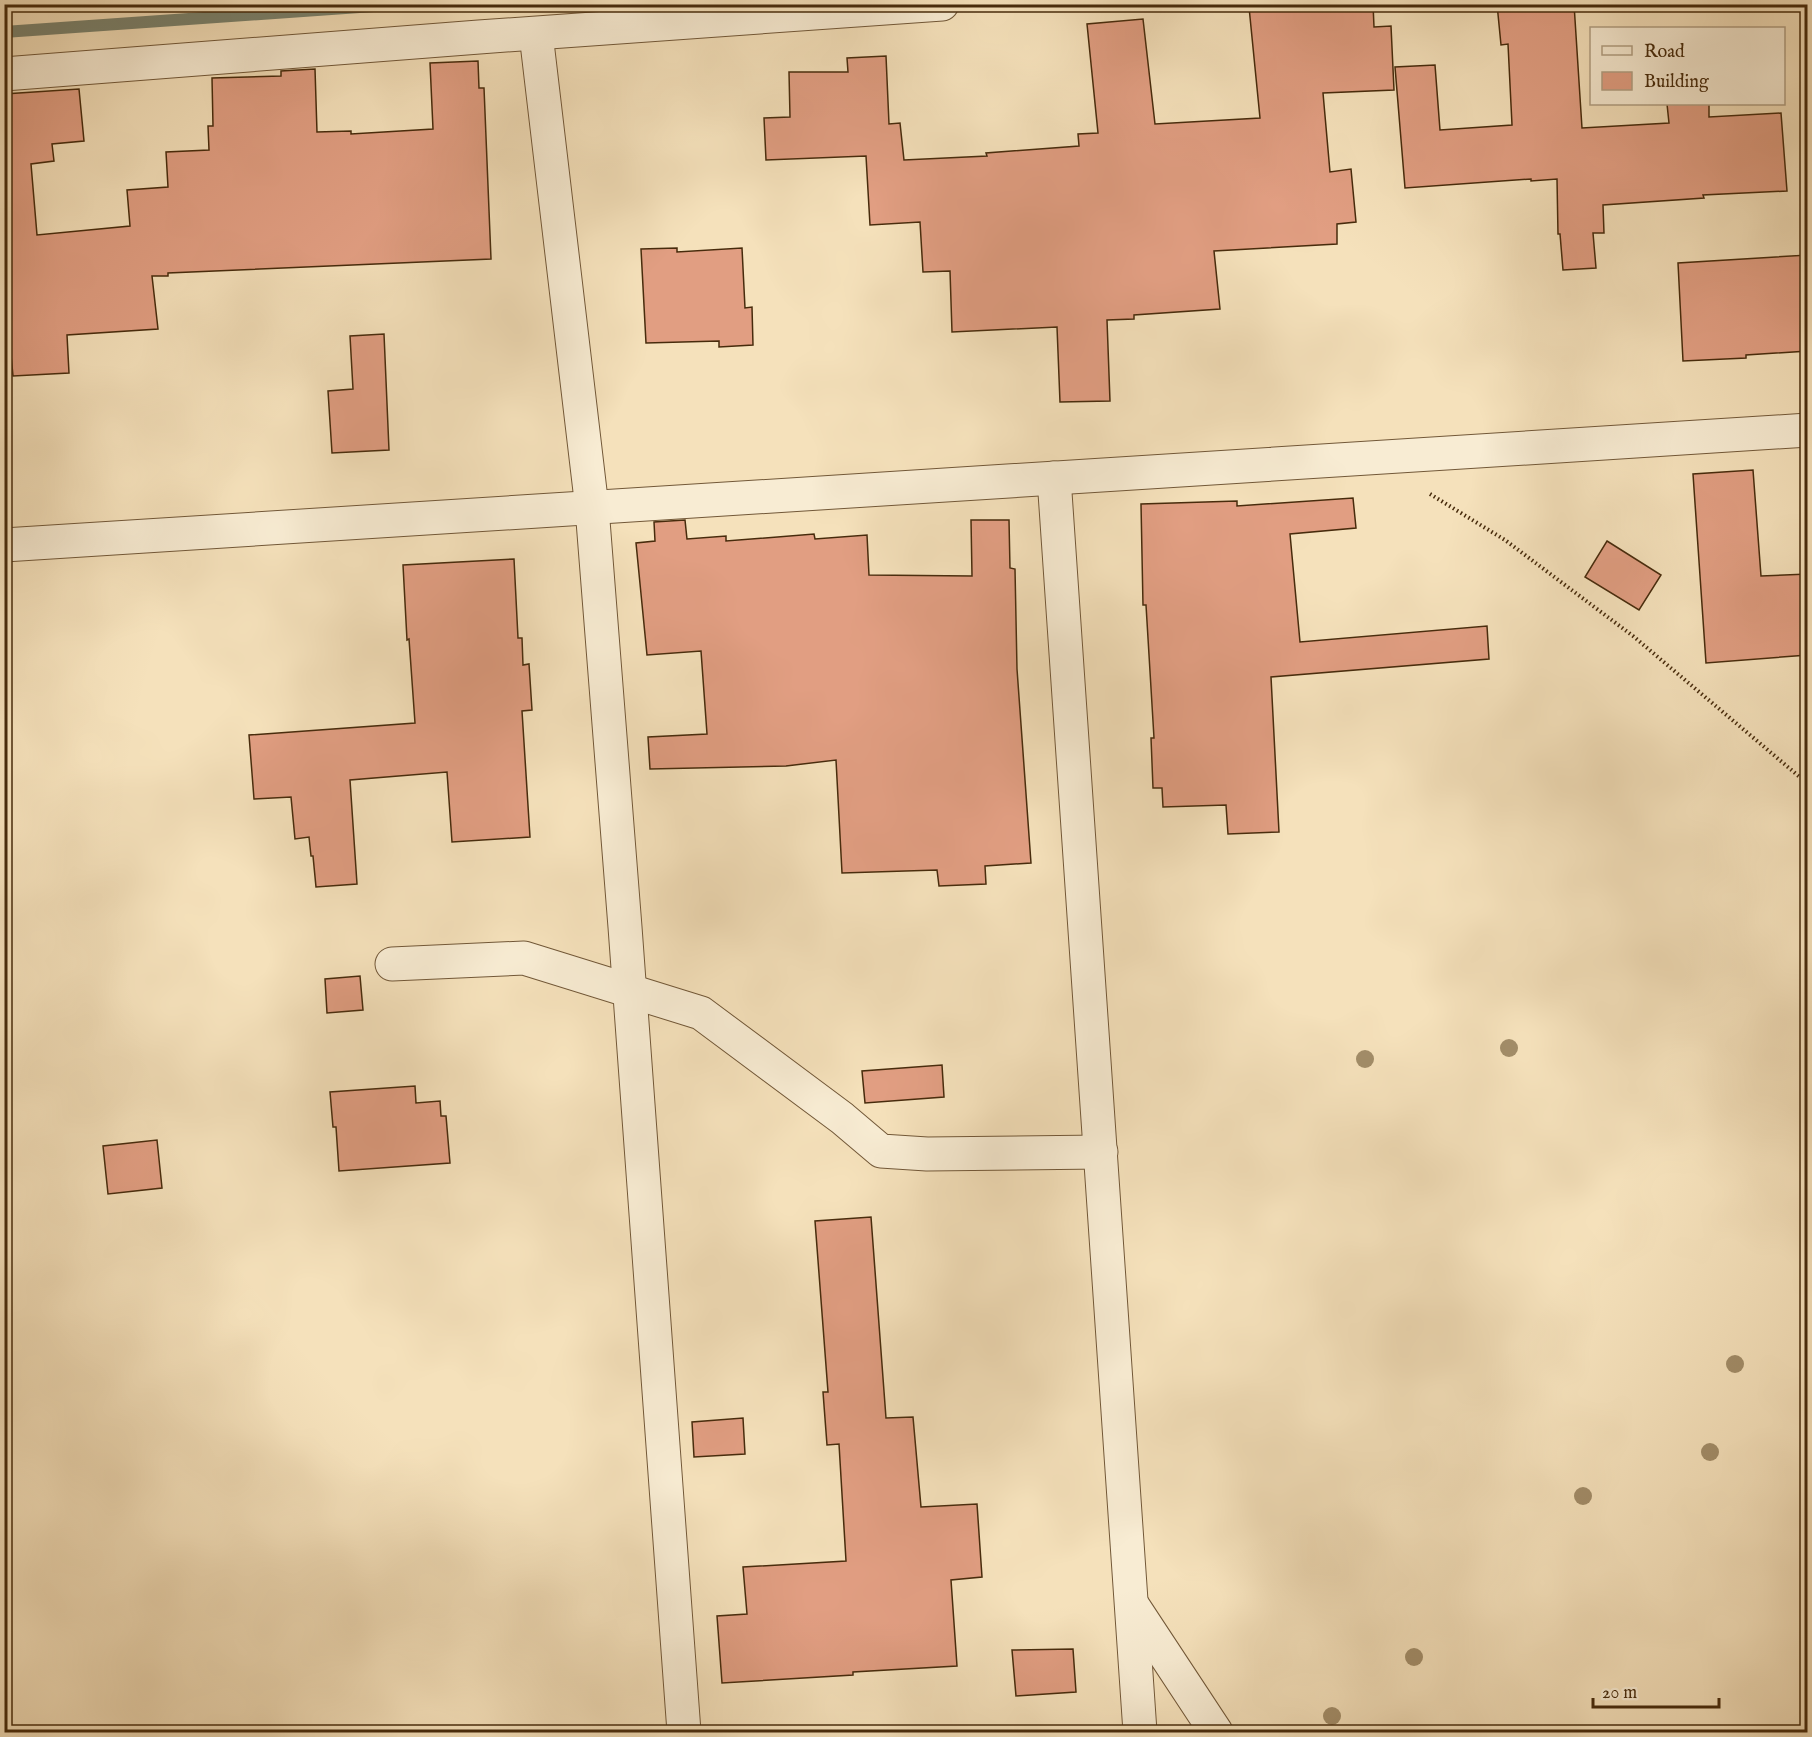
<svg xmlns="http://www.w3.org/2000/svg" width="1812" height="1737" viewBox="0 0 1812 1737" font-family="'IM FELL English',serif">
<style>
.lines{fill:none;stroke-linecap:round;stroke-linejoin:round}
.stream{stroke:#7a836f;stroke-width:12}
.building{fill:#e19e82;stroke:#472b0c;stroke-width:1.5}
.street-casing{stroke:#725838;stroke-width:35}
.path{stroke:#472b0c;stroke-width:4;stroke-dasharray:1.5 3;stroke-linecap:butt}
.street{stroke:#f8ecd3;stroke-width:33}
.tree{fill:#a28d69}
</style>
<rect width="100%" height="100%" fill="#f5e1bb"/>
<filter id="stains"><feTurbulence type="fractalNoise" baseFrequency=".00333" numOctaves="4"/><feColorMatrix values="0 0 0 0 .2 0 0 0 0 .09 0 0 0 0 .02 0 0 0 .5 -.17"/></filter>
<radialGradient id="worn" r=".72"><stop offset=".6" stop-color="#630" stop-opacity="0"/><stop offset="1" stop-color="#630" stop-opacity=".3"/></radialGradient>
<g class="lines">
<path class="stream" d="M 4,32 L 402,4"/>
</g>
<g class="building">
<path d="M 1301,4 L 1373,4 L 1374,27 L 1391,26 L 1394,90 L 1323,93 L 1330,172 L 1351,169 L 1356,222 L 1337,224 L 1337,244 L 1214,251 L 1220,309 L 1134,315 L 1134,319 L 1107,320 L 1110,401 L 1060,402 L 1057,327 L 952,332 L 950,271 L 923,272 L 920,222 L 870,225 L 866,156 L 766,160 L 764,118 L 790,117 L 789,72 L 848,72 L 847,58 L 886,56 L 889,124 L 900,123 L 904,160 L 987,156 L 986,153 L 1079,146 L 1078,134 L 1098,133 L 1087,24 L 1143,19 L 1155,124 L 1260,118 L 1249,7 Z"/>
<path d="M 1497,4 L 1574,4 L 1582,128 L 1669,123 L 1667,104 L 1709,104 L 1709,117 L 1781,113 L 1787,191 L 1703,195 L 1704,198 L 1603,205 L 1604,233 L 1593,233 L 1596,268 L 1563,270 L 1560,234 L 1558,234 L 1557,179 L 1531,181 L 1531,179 L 1405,188 L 1395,67 L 1435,65 L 1440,130 L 1512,125 L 1508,44 L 1501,45 Z"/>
<path d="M 478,61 L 479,88 L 484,88 L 491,259 L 168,273 L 168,276 L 152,276 L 158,329 L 67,335 L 69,373 L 13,376 L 9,334 L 4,335 L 4,94 L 79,89 L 84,141 L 52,144 L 54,161 L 31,164 L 37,235 L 130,226 L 127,190 L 168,187 L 166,152 L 209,150 L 208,126 L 213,126 L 212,78 L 281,76 L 281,71 L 315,69 L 317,132 L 351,131 L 351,134 L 433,129 L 430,63 Z"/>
<path d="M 677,248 L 677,252 L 742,248 L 745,308 L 752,307 L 753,345 L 719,347 L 719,341 L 646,343 L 641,249 Z"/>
<path d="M 1808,255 L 1808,351 L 1746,355 L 1746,358 L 1683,361 L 1678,263 Z"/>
<path d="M 384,334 L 389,450 L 332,453 L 328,391 L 353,389 L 350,336 Z"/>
<path d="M 1753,470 L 1761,576 L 1808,574 L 1808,655 L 1706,663 L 1693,474 Z"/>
<path d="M 1353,498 L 1356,528 L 1290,534 L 1300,642 L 1487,626 L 1489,659 L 1271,677 L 1279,832 L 1228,834 L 1226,805 L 1163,807 L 1162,788 L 1153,788 L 1151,738 L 1154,738 L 1146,605 L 1143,605 L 1141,504 L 1237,501 L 1237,506 Z"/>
<path d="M 685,520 L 687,539 L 726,536 L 726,541 L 814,534 L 815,539 L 867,535 L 869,575 L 972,576 L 971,520 L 1009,520 L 1010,568 L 1015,569 L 1017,669 L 1031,863 L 985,866 L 986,884 L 939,886 L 937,870 L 842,873 L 836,760 L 786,766 L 650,769 L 648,737 L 707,734 L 701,651 L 647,655 L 636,543 L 655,541 L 654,522 Z"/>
<path d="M 1607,541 L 1661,575 L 1639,610 L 1585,577 Z"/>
<path d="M 514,559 L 518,638 L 522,638 L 523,665 L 529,664 L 532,710 L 522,711 L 530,837 L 452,842 L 447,772 L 350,780 L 357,884 L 316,887 L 313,856 L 311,856 L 309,837 L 295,839 L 291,797 L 254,799 L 249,735 L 415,723 L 409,639 L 407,640 L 403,565 Z"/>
<path d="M 360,976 L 363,1010 L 327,1013 L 325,979 Z"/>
<path d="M 942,1065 L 944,1097 L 865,1103 L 862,1071 Z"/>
<path d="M 415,1086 L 416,1103 L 440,1101 L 441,1116 L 446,1116 L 450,1163 L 339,1171 L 336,1127 L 333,1127 L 330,1092 Z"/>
<path d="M 157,1140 L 162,1188 L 108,1194 L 103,1146 Z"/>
<path d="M 871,1217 L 886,1418 L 913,1417 L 921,1507 L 977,1504 L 982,1577 L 951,1580 L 957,1666 L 853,1672 L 853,1675 L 722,1683 L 717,1616 L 747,1614 L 743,1567 L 846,1561 L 839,1444 L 827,1445 L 823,1392 L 828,1392 L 815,1221 Z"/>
<path d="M 743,1418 L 745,1454 L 694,1457 L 692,1422 Z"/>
<path d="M 1073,1649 L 1076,1692 L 1016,1696 L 1012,1650 Z"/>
</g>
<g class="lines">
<defs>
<g id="street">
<path d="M 536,34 L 592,508 L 625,927 L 684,1732"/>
<path d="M 4,74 L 479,37 L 942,4"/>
<path d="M 1054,478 L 1140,1732"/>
<path d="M 4,545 L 1808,430"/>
<path d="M 392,964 L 524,958 L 701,1013 L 842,1118 L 881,1151 L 927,1154 L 1101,1152"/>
<path d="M 1133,1606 L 1216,1732"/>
</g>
</defs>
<use href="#street" class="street-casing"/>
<path class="path" d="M 1430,494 L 1505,540 L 1633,636 L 1808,784"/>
<use href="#street" class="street"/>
</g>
<g class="tree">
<circle cx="1509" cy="1048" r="9"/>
<circle cx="1365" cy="1059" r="9"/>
<circle cx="1735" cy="1364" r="9"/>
<circle cx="1710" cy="1452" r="9"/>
<circle cx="1583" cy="1496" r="9"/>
<circle cx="1414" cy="1657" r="9"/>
<circle cx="1332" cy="1716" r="9"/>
</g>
<rect width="1812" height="1737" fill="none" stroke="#f5e1bb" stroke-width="24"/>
<rect x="6" y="6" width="1800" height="1725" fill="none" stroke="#472b0c" stroke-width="3"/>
<rect x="12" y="12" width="1788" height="1713" fill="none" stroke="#472b0c" stroke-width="1.5"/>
<rect x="1590" y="27" width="195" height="78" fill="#f8ecd3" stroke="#b19f83" stroke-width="1.5"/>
<rect x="1602" y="46" width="30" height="9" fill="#f8ecd3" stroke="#b19f83" stroke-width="1.5"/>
<text x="1644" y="57" font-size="18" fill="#472b0c">Road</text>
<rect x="1602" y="72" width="30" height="18" fill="#e19e82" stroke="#b19f83" stroke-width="1.5"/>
<text x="1644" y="87" font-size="18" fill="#472b0c">Building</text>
<path d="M1593 1698v9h126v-9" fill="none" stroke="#472b0c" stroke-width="3"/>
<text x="1602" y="1698" font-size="18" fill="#472b0c" stroke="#f8ecd3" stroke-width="4.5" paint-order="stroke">20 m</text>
<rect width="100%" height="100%" filter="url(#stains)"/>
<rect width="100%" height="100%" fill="url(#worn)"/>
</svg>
